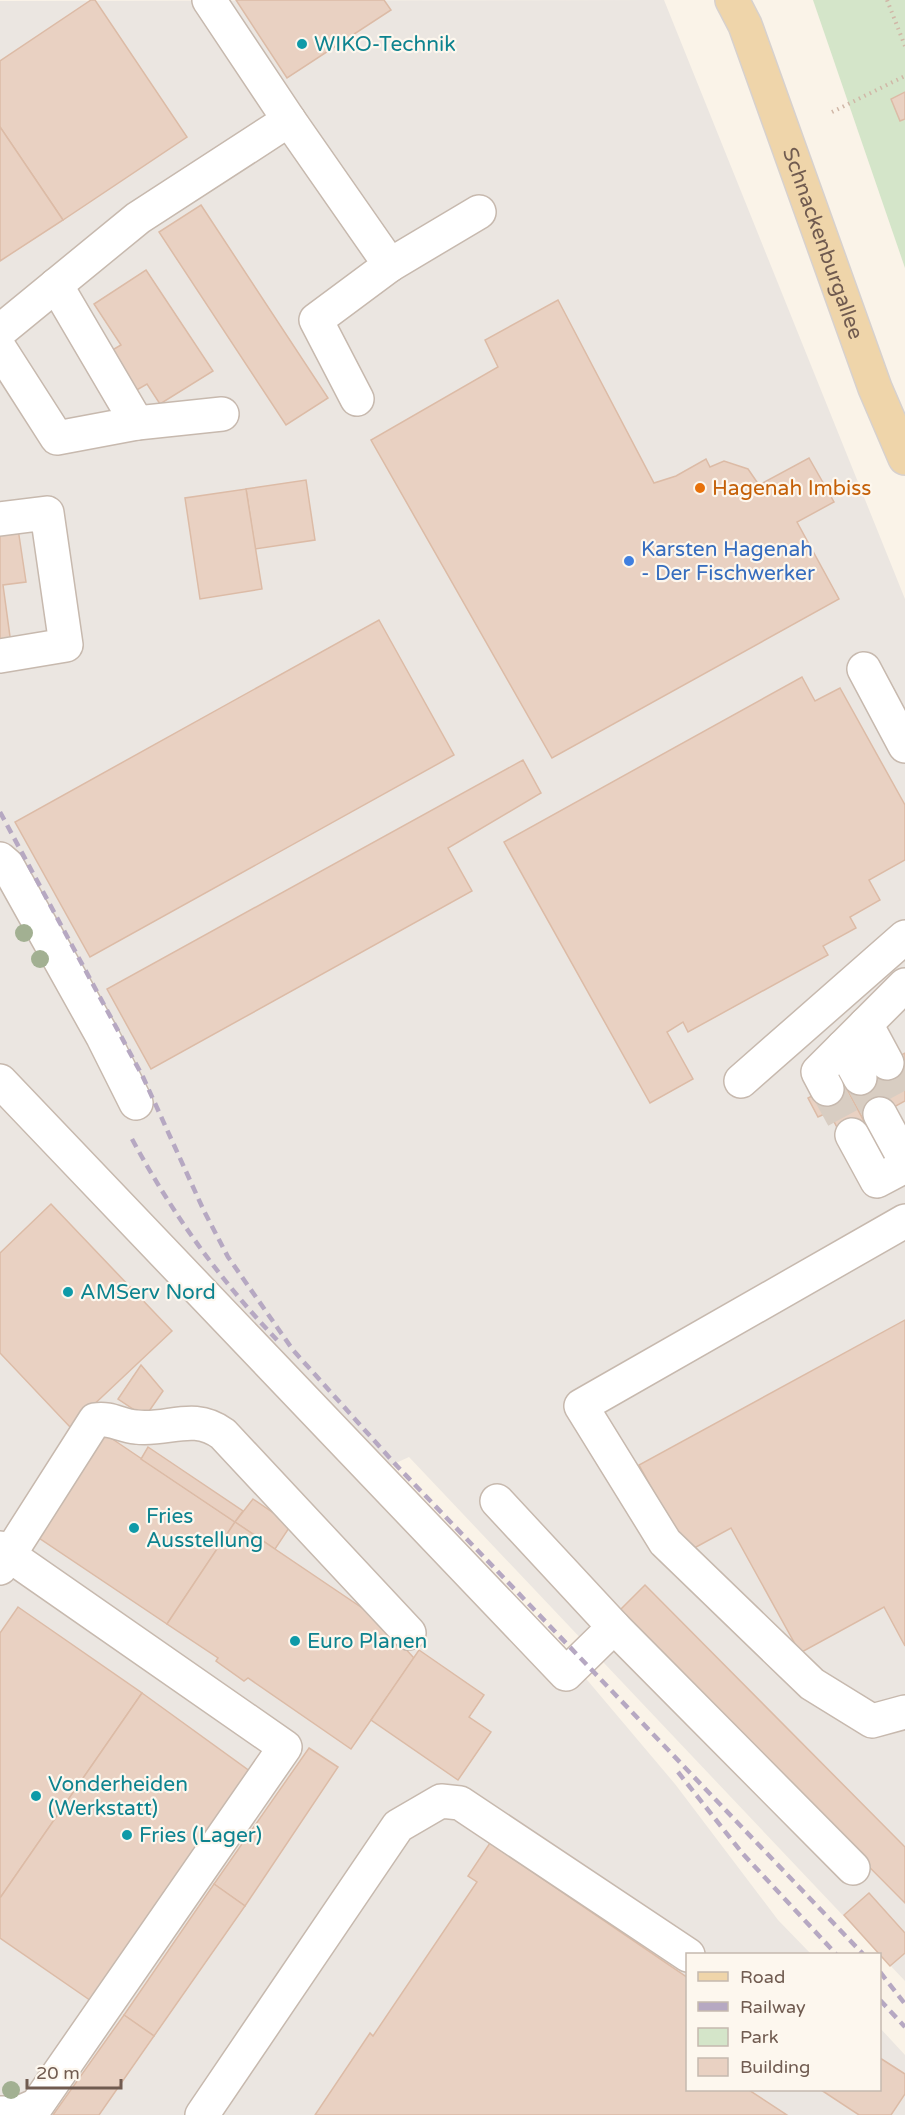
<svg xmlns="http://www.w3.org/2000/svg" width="905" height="2115" viewBox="0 0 905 2115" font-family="'Varela Round',sans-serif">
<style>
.industrial{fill:#ebe6e1}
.green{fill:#d4e5c9}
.building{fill:#e9d1c2;stroke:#dcbba6;stroke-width:1.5}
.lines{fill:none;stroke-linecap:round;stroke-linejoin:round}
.minor-tunnel{stroke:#d8cdc2;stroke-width:33;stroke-dasharray:33 16;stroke-linecap:butt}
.minor-casing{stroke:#c7b9ae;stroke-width:36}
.major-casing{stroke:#d7d1ce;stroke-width:36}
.path{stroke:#d0b7a7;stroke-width:4;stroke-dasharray:1.5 4.5;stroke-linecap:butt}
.minor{stroke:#fff;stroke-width:33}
.major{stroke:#efd5aa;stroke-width:33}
.rail{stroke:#b6a8c2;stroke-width:4.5;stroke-dasharray:9 6;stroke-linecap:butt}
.tree{fill:#a2b092}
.culture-dot{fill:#0f9aa8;stroke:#fdf7ee;stroke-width:2}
.food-dot{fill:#e8710a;stroke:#fdf7ee;stroke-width:2}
.shop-dot{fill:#3f7fe0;stroke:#fdf7ee;stroke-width:2}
.labels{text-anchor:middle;stroke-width:4.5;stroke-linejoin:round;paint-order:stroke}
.culture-label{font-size:21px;fill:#0d838f;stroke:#fdf7ee;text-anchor:start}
.street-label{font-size:21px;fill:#705b50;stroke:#fdf7ee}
.food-label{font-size:21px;fill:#c56008;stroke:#fdf7ee;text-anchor:start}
.shop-label{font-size:21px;fill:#366cbe;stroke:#fdf7ee;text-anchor:start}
</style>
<rect width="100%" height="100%" fill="#faf3e8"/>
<path class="industrial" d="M 664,0 L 905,599 L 905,1981 L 409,1457 L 385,1468 L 588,1681 L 675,1784 L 778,1920 L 811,1954 L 688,1954 L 688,2090 L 880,2090 L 880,2028 L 905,2055 L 905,2115 L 0,2115 L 0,1 Z"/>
<path class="green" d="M 813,0 L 905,0 L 905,268 Z"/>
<g class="building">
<path d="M 91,0 L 95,0 L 187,137 L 63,220 L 0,127 L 0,61 Z"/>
<path d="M 236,0 L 384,0 L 391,10 L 287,78 Z"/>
<path d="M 905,92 L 905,119 L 900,121 L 891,99 Z"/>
<path d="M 0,127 L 63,220 L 0,261 Z"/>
<path d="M 201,205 L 328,398 L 286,425 L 159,232 Z"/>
<path d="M 146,270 L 213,371 L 160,404 L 147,384 L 135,391 L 109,352 L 121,345 L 94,304 Z"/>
<path d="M 558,300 L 654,483 L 676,476 L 706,459 L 710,467 L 724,461 L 748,469 L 759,485 L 809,458 L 834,502 L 797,522 L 839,599 L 552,758 L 371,440 L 498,367 L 485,340 Z"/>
<path d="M 306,480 L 315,540 L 255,549 L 246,489 Z"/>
<path d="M 246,489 L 262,589 L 200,599 L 185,498 Z"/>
<path d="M 17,522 L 26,582 L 3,585 L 11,644 L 0,646 L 0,525 Z"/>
<path d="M 379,620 L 454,755 L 90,957 L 15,822 Z"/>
<path d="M 802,677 L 815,701 L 840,688 L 905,805 L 905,860 L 869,880 L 880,900 L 850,917 L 856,928 L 823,946 L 828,955 L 688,1032 L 683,1022 L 667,1032 L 693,1079 L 650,1103 L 504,842 Z"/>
<path d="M 523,760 L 541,793 L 448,848 L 472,891 L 151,1069 L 107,989 Z"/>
<path d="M 905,1053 L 905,1101 L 865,1123 L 845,1086 Z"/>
<path d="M 842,1080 L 867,1127 L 843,1139 L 829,1112 L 818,1117 L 808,1098 Z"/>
<path d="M 51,1204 L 172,1331 L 70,1427 L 0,1353 L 0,1253 Z"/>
<path d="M 905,1320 L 905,1646 L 884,1607 L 800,1653 L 731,1528 L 687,1552 L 639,1465 Z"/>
<path d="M 141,1365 L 163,1391 L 145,1417 L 118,1399 Z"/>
<path d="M 102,1432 L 235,1522 L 167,1624 L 33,1534 Z"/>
<path d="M 148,1447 L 243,1511 L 235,1522 L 141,1459 Z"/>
<path d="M 253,1499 L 291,1525 L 275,1549 L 235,1522 Z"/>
<path d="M 235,1522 L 377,1618 L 414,1658 L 351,1749 L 248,1678 L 244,1681 L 216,1661 L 218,1658 L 167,1624 Z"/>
<path d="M 645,1585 L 905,1847 L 905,1903 L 617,1613 Z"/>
<path d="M 18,1607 L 142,1693 L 0,1898 L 0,1633 Z"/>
<path d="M 419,1650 L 484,1695 L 469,1717 L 491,1732 L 458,1780 L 371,1720 Z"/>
<path d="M 142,1693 L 251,1772 L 97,2005 L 0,1938 L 0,1898 Z"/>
<path d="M 309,1748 L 338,1767 L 245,1906 L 214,1884 Z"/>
<path d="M 490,1843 L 688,1978 L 688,2090 L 749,2090 L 787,2115 L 315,2115 L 370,2033 L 373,2036 L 477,1882 L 468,1876 Z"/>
<path d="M 214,1884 L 245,1906 L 154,2036 L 124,2015 Z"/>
<path d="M 869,1893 L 905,1933 L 905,1953 L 890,1966 L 844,1915 Z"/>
<path d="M 124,2015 L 154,2036 L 99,2115 L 53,2115 Z"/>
<path d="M 880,2058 L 905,2074 L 905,2094 L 891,2115 L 859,2115 L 821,2090 L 880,2090 Z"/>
</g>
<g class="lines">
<g class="minor-tunnel">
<path d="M 887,1063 L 905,1096"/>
<path d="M 860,1078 L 880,1114"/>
<path d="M 827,1089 L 852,1135"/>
</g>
<defs>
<g id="minor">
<path d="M 289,120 L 390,265 L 316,320 L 357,399"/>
<path d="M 390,265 L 479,212"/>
<path d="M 0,331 L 138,218 L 289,120 L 209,0"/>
<path d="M 0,349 L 57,438 L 137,423 L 56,285"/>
<path d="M 137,423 L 222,414"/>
<path d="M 0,519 L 47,513 L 66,645 L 0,656"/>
<path d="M 864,669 L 905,746"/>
<path d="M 0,859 L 7,865 L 103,1037 L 136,1103"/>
<path d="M 866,1024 L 887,1063"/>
<path d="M 843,1047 L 860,1078"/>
<path d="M 0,1081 L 566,1674 L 614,1627 L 853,1868"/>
<path d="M 741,1081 L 905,937"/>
<path d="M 827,1089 L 818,1072 L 905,985"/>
<path d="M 880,1114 L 905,1160"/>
<path d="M 852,1135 L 877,1181 L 905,1166"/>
<path d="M 905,1221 L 581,1406 L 665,1542 L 812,1684 L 872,1721 L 905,1712"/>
<path d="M 497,1501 L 614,1627"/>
<path d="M 0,1548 L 9,1555 L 95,1420 C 110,1417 121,1426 136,1427 C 169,1431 193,1412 223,1434 L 409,1633"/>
<path d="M 0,1568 L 9,1555 L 285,1747 L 37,2105 L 19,2113 L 0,2113"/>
<path d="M 202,2115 L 398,1826 L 441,1801 L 460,1803 L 688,1955"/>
</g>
<g id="major">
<path id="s1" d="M 732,0 L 745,25 L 875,388 L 905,458"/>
</g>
</defs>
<use href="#minor" class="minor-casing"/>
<use href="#major" class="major-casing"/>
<g class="path">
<path d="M 887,0 L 905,46"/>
<path d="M 832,112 L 905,76"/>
</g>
<use href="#minor" class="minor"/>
<use href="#major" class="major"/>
<g class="rail">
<path d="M 0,812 L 143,1077 L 204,1211 L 228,1257 L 293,1350 L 397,1466 L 863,1954"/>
<path d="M 132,1139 C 172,1213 219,1279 277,1340"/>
<path d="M 678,1772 L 743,1854 L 836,1954"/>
<path d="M 880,1972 L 905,2004"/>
<path d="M 880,2000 L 905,2027"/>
</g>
</g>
<g class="tree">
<circle cx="24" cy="933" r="9"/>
<circle cx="40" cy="959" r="9"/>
<circle cx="11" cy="2090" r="9"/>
</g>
<g class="culture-dot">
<circle cx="302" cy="44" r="6"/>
<circle cx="68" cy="1292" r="6"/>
<circle cx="134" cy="1528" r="6"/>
<circle cx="295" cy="1641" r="6"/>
<circle cx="36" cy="1796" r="6"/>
<circle cx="127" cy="1835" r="6"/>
</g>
<circle class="food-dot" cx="700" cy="488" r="6"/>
<circle class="shop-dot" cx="629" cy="561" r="6"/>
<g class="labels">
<g class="culture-label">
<text x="314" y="51">WIKO-Technik</text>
<text x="80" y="1299">AMServ Nord</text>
<text x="146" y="1523">Fries<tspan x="146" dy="24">Ausstellung</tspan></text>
<text x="307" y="1648">Euro Planen</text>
<text x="48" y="1791">Vonderheiden<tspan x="48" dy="24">(Werkstatt)</tspan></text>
<text x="139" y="1842">Fries (Lager)</text>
</g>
<g class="street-label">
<text dy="7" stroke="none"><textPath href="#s1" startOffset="260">Schnackenburgallee</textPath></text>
</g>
<g class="food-label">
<text x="712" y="495">Hagenah Imbiss</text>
</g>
<g class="shop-label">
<text x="641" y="556">Karsten Hagenah<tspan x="641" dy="24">- Der Fischwerker</tspan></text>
</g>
</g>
<rect x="686" y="1953" width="195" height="138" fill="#fdf7ee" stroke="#c5b9af" stroke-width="1.5"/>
<rect x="698" y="1972" width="30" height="9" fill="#efd5aa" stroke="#c5b9af" stroke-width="1.5"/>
<text x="740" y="1983" font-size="18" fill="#705b50">Road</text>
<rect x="698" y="2002" width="30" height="9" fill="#b6a8c2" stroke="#c5b9af" stroke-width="1.5"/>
<text x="740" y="2013" font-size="18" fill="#705b50">Railway</text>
<rect x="698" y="2028" width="30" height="18" fill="#d4e5c9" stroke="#c5b9af" stroke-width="1.5"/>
<text x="740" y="2043" font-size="18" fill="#705b50">Park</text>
<rect x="698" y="2058" width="30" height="18" fill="#e9d1c2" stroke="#c5b9af" stroke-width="1.5"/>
<text x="740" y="2073" font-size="18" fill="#705b50">Building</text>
<path d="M27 2079v9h94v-9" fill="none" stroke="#705b50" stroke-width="3"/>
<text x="36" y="2079" font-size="18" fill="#705b50" stroke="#fdf7ee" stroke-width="4.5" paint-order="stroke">20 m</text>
</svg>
